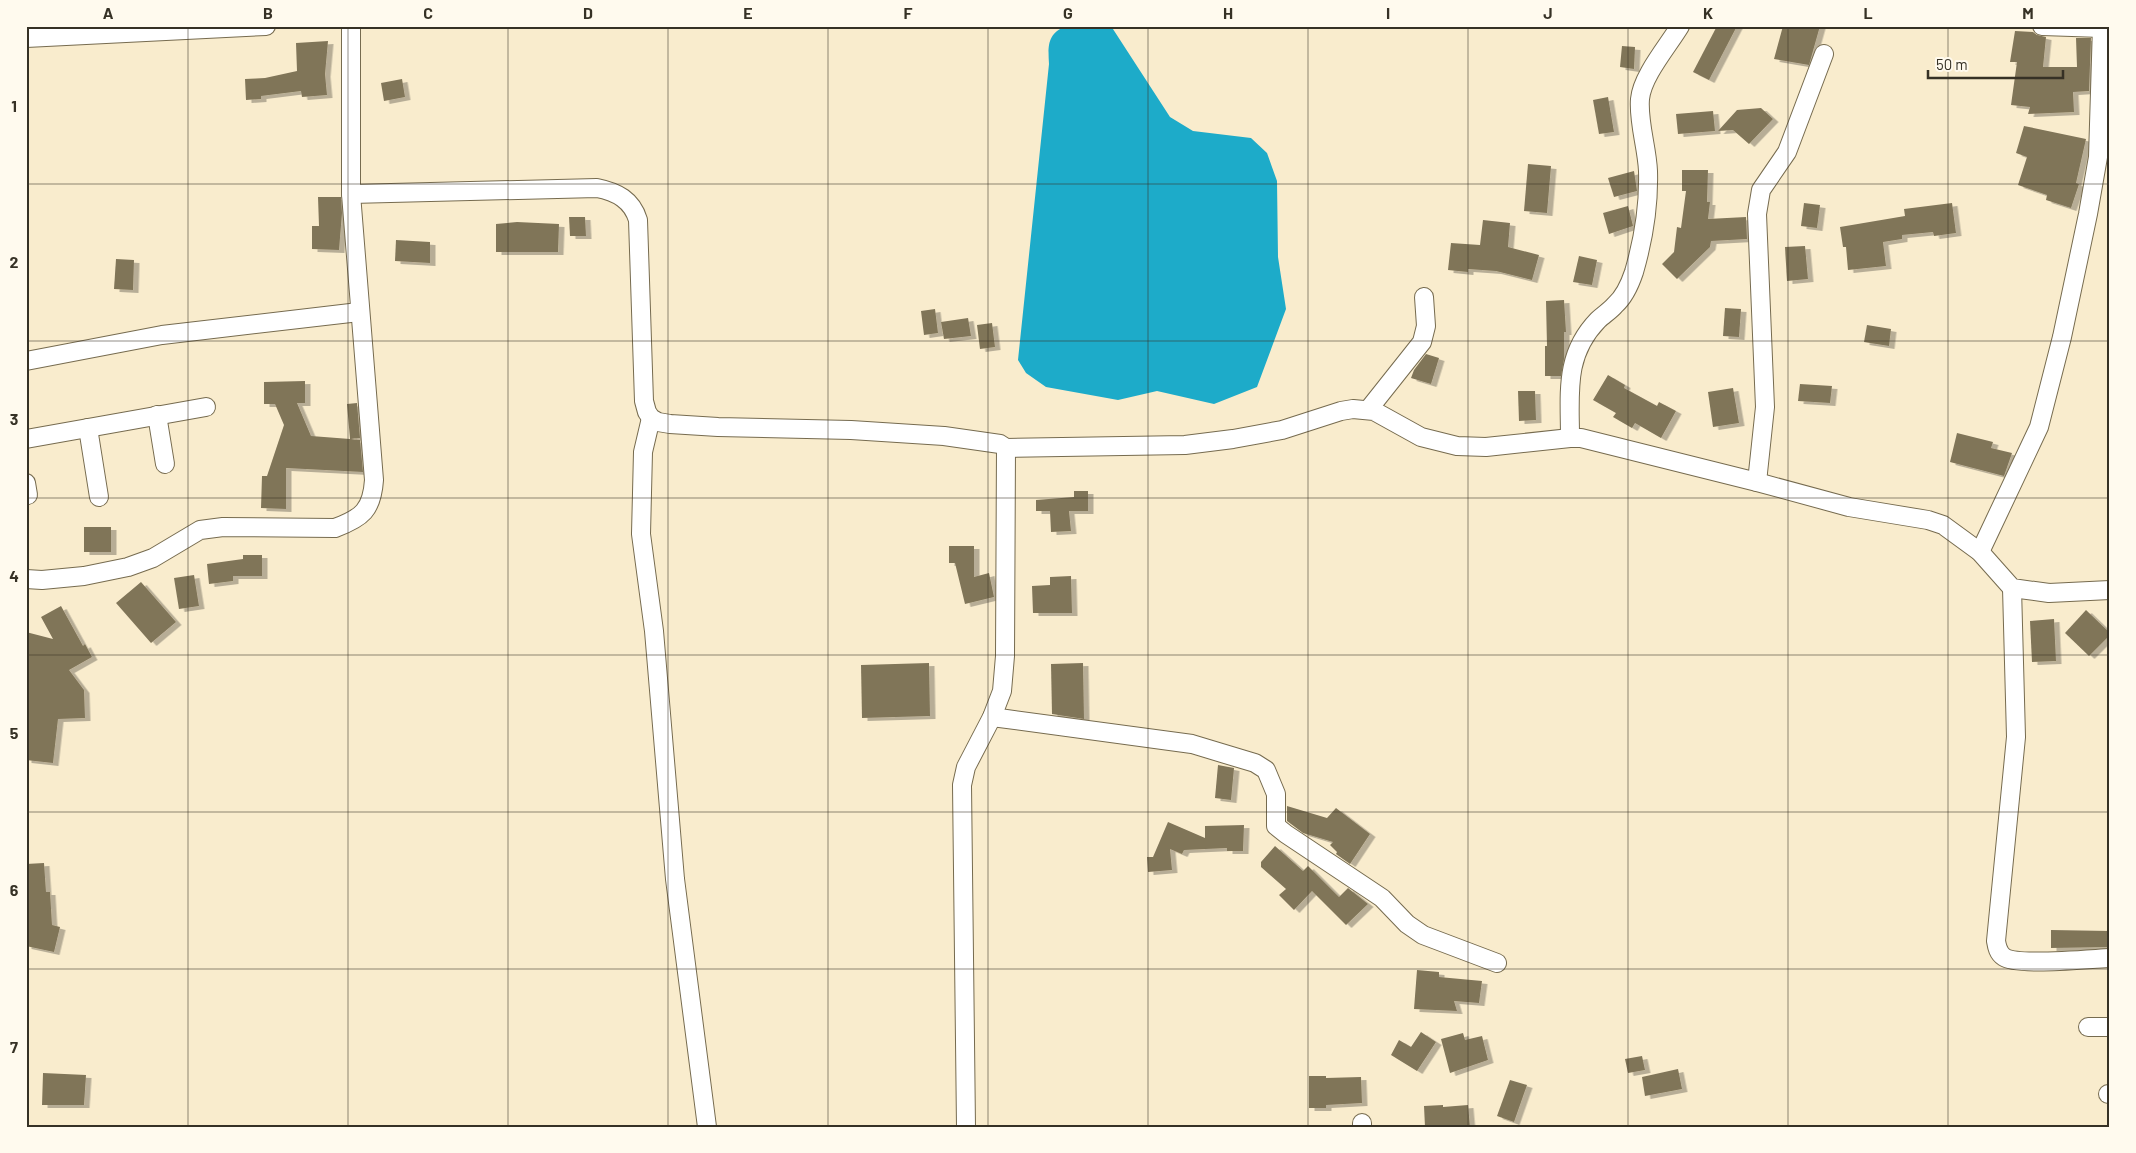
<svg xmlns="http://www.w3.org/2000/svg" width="2136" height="1153" viewBox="0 0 2136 1153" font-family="Barlow,sans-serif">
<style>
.water{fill:#1dabc9}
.building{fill:#807559;filter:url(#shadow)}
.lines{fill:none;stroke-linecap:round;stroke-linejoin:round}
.minor-casing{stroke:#766b4f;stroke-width:20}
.minor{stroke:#fff;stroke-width:18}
.grid{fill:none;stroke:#363125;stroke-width:1;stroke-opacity:0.55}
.neatline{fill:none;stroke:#363125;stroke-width:2}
.grid-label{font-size:16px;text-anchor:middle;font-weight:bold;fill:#363125}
</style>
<defs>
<filter id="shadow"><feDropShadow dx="5.5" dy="3" stdDeviation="0" flood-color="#0004"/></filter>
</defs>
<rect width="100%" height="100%" fill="#f9eccd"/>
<path class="water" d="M 1066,26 L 1111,26 L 1170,117 L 1193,131 L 1251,138 L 1267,153 L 1277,181 L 1278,257 L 1286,309 L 1257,387 L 1214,404 L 1157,391 L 1118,400 L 1046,387 L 1026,373 L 1018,360 L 1049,64 C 1048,46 1047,34 1066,26 Z"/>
<g class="building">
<path d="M 1717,26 L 1737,26 L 1709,80 L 1693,72 Z"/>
<path d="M 1783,26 L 1820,26 L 1809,65 L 1774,59 Z"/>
<path d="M 2015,31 L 2033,32 L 2037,35 L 2046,37 L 2043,67 L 2077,67 L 2076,38 L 2091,38 L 2089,91 L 2073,92 L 2074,112 L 2028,114 L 2030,107 L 2011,105 L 2017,62 L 2010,62 Z"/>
<path d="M 328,41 L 325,74 L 327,95 L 302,97 L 301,91 L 261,96 L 261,99 L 246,100 L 245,79 L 265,78 L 297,71 L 296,43 Z"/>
<path d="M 1622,46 L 1635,47 L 1634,69 L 1620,67 Z"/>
<path d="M 402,79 L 405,97 L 384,101 L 381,83 Z"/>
<path d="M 1608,97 L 1614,132 L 1599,134 L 1593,100 Z"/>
<path d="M 1761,108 L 1773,119 L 1749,144 L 1733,130 L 1718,131 L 1737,110 Z"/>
<path d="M 1713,111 L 1715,131 L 1678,134 L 1676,114 Z"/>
<path d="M 2024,126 L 2086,139 L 2076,183 L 2079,184 L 2071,208 L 2046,200 L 2047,195 L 2018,185 L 2027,157 L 2016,153 Z"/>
<path d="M 1528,164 L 1551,166 L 1547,213 L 1524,211 Z"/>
<path d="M 1682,170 L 1708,170 L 1707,202 L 1710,202 L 1708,219 L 1746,217 L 1747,239 L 1711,241 L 1710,247 L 1677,279 L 1662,264 L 1674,252 L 1677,227 L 1681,228 L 1686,191 L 1682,191 Z"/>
<path d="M 1634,171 L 1637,191 L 1614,197 L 1608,178 Z"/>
<path d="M 318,197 L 341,197 L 342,213 L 339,250 L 312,249 L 312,226 L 319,226 Z"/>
<path d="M 1804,203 L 1820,205 L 1817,228 L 1801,226 Z"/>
<path d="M 1952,203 L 1956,233 L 1934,236 L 1933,232 L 1902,235 L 1902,239 L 1883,242 L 1886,266 L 1848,270 L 1846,247 L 1843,247 L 1840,227 L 1905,216 L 1904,209 Z"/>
<path d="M 1628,206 L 1633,226 L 1609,234 L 1603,213 Z"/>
<path d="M 569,217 L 585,217 L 586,236 L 570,236 Z"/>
<path d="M 1483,220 L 1510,223 L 1508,247 L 1539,255 L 1532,280 L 1496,271 L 1468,269 L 1468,272 L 1448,270 L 1451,243 L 1480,245 Z"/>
<path d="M 517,222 L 559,224 L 558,252 L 496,252 L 496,224 Z"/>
<path d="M 396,240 L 430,242 L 430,263 L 395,261 Z"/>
<path d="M 1805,246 L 1808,279 L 1787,281 L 1785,247 Z"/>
<path d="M 1579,256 L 1597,260 L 1592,285 L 1573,282 Z"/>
<path d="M 116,259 L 134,260 L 133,290 L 114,289 Z"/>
<path d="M 1564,300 L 1566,332 L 1564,332 L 1564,359 L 1561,376 L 1545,376 L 1545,346 L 1547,346 L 1546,301 Z"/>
<path d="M 1725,308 L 1741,309 L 1739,337 L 1723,336 Z"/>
<path d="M 935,309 L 938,333 L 924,335 L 921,311 Z"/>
<path d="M 968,318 L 971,336 L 944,339 L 941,322 Z"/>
<path d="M 992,323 L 995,347 L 980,349 L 977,325 Z"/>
<path d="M 1867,325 L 1891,329 L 1889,346 L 1864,342 Z"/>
<path d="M 1426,354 L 1439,358 L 1431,384 L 1411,378 L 1414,370 Z"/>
<path d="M 1608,375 L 1625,385 L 1624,388 L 1657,406 L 1659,402 L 1676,411 L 1661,438 L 1635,423 L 1632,428 L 1613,417 L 1616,413 L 1593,400 Z"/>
<path d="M 305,381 L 305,403 L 297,403 L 311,436 L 350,439 L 347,404 L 357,403 L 360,438 L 351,439 L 360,440 L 363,472 L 286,468 L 286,509 L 261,508 L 262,476 L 267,476 L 284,425 L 275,404 L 264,404 L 264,382 Z"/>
<path d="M 1800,384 L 1832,386 L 1830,403 L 1798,401 Z"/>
<path d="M 1733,388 L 1739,423 L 1713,427 L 1708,392 Z"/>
<path d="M 1518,391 L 1535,391 L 1536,420 L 1519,421 Z"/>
<path d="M 1957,433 L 1993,442 L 1991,448 L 2012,453 L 2004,476 L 1950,462 Z"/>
<path d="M 1074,491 L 1088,491 L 1088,511 L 1069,511 L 1071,531 L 1051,532 L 1050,511 L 1036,511 L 1036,500 L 1074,497 Z"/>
<rect x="84" y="527" width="27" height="25"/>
<path d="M 949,546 L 974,546 L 974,577 L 989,573 L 994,597 L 965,604 L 955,563 L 949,563 Z"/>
<path d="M 243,555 L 262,555 L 262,576 L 233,576 L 233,581 L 209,584 L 207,564 L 243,559 Z"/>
<path d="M 194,575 L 199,606 L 179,609 L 174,578 Z"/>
<path d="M 1071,576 L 1072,613 L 1033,613 L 1032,586 L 1050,585 L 1050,577 Z"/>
<path d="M 141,582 L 176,622 L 151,643 L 116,603 Z"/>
<path d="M 61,606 L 83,646 L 85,644 L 92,657 L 69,670 L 84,690 L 85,718 L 58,719 L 53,763 L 26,760 L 26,632 L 53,639 L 41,617 Z"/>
<path d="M 2086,610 L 2110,633 L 2110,635 L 2089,656 L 2065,633 Z"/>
<path d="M 2054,619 L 2056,661 L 2032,662 L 2030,621 Z"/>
<path d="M 929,663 L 930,716 L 862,718 L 861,665 Z"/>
<path d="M 1083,663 L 1084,719 L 1052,714 L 1051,664 Z"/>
<path d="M 1218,765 L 1234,768 L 1231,800 L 1215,798 Z"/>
<path d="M 1287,806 L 1327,818 L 1336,808 L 1370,834 L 1350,864 L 1336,854 L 1337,852 L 1330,845 L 1333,842 L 1303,833 L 1287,821 Z"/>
<path d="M 1168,822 L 1205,838 L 1205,826 L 1244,825 L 1243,851 L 1227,851 L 1227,848 L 1184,850 L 1182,854 L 1170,849 L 1172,870 L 1148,872 L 1147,857 L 1153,857 Z"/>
<path d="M 1275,846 L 1303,871 L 1308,866 L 1339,897 L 1348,888 L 1368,904 L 1346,925 L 1312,891 L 1294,910 L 1279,895 L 1286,889 L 1261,867 L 1261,862 Z"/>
<path d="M 44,863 L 46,892 L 50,892 L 52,925 L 60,927 L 54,952 L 26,946 L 26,864 Z"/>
<path d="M 2051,930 L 2110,931 L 2110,947 L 2051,948 Z"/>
<path d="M 1417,970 L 1439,972 L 1439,977 L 1482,981 L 1479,1003 L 1454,1001 L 1457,1011 L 1414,1009 Z"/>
<path d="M 1421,1032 L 1436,1042 L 1417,1071 L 1391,1055 L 1399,1040 L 1411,1047 Z"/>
<path d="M 1463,1033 L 1465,1040 L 1482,1036 L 1488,1060 L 1450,1073 L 1441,1039 Z"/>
<path d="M 1642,1056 L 1645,1070 L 1628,1073 L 1625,1059 Z"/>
<path d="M 1678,1069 L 1682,1089 L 1645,1096 L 1642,1077 Z"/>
<path d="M 43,1073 L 86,1075 L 84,1105 L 42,1105 Z"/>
<path d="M 1309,1076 L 1326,1076 L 1326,1078 L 1361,1077 L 1362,1103 L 1326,1105 L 1326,1108 L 1309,1108 Z"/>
<path d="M 1510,1080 L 1527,1085 L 1514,1122 L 1497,1116 Z"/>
<path d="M 1443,1105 L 1443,1107 L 1468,1105 L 1470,1127 L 1425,1127 L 1424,1106 Z"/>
</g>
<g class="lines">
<defs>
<g id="minor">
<path d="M 351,26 L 351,194 L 597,188 C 617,192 632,200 638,220 L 644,401 L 647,412 L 651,418 L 658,422 L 670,424 L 718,427 L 851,430 L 944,436 L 1000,444 L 1006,448 L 1185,445 L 1233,439 L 1282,430 L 1341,411 L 1353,409 L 1374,411 L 1421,437 L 1457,446 L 1486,447 L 1570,438 L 1581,438 L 1757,482 L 1849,507 L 1928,520 L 1943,525 L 1980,552 L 2012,588 L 2049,593 L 2110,590"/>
<path d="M 2042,26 L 2102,28"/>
<path d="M 26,38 L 266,26"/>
<path d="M 26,361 L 162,335 L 359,312"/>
<path d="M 1368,410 L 1422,342 L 1426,326 L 1424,297"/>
<path d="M 157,415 L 165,464"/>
<path d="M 651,418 L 643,452 L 641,534 L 654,631 L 675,879 L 707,1127"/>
<path d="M 88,428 L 99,497"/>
<path d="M 1570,438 C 1570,393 1564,355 1598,320 C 1603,315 1610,311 1615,305 C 1624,297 1630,284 1634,272 C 1643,241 1649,204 1648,171 C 1647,147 1638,122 1640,99 C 1642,76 1668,46 1680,26"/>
<path d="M 26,439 L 206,407"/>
<path d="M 1757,482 L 1765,407 L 1757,214 L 1761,190 L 1787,152 L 1824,54"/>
<path d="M 26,483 L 28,495"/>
<path d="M 1980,552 L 2039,427 L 2062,337 L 2088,214 L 2098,157 L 2102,26"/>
<path d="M 26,579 L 42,580 L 84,576 L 128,567 L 153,558 L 200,530 L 223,527 L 335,528 C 362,518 372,510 374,480 L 351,194"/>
<path d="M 2012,588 L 2016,737 L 1996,941 C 1997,947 1998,953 2004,957 C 2017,966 2090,959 2110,958"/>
<path d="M 992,717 L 1192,744 L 1255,763 L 1266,770 L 1276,794 L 1276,826 L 1286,834 L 1382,898 L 1407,924 L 1423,935 L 1497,963"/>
<path d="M 2088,1027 L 2110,1027"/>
<path d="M 2108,1094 L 2110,1094"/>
<path d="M 1362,1123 L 1362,1127"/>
<path d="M 966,1127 L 962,785 L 966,767 L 992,717 L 1002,691 L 1005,656 L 1006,448"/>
</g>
</defs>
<use href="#minor" class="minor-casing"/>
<use href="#minor" class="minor"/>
</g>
<path class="grid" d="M 188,26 L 188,1127M 348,26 L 348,1127M 508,26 L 508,1127M 668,26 L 668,1127M 828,26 L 828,1127M 988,26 L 988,1127M 1148,26 L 1148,1127M 1308,26 L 1308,1127M 1468,26 L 1468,1127M 1628,26 L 1628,1127M 1788,26 L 1788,1127M 1948,26 L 1948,1127M 26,184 L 2110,184M 26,341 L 2110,341M 26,498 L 2110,498M 26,655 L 2110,655M 26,812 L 2110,812M 26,969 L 2110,969"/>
<rect width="2136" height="1153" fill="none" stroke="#fffaee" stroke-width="55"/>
<path d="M1928 70v8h135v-8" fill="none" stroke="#363125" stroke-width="2.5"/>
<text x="1936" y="70" font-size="15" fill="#363125" stroke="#fffaee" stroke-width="4" paint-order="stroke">50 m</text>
<rect x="28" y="28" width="2080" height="1098" class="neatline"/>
<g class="grid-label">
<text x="108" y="19">A</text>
<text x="268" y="19">B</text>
<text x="428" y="19">C</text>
<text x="588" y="19">D</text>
<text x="748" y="19">E</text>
<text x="908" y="19">F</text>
<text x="1068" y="19">G</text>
<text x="1228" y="19">H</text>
<text x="1388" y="19">I</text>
<text x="1548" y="19">J</text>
<text x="1708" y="19">K</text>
<text x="1868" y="19">L</text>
<text x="2028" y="19">M</text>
<text x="14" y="112">1</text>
<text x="14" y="268">2</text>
<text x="14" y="425">3</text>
<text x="14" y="582">4</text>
<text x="14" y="739">5</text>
<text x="14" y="896">6</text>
<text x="14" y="1053">7</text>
</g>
</svg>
